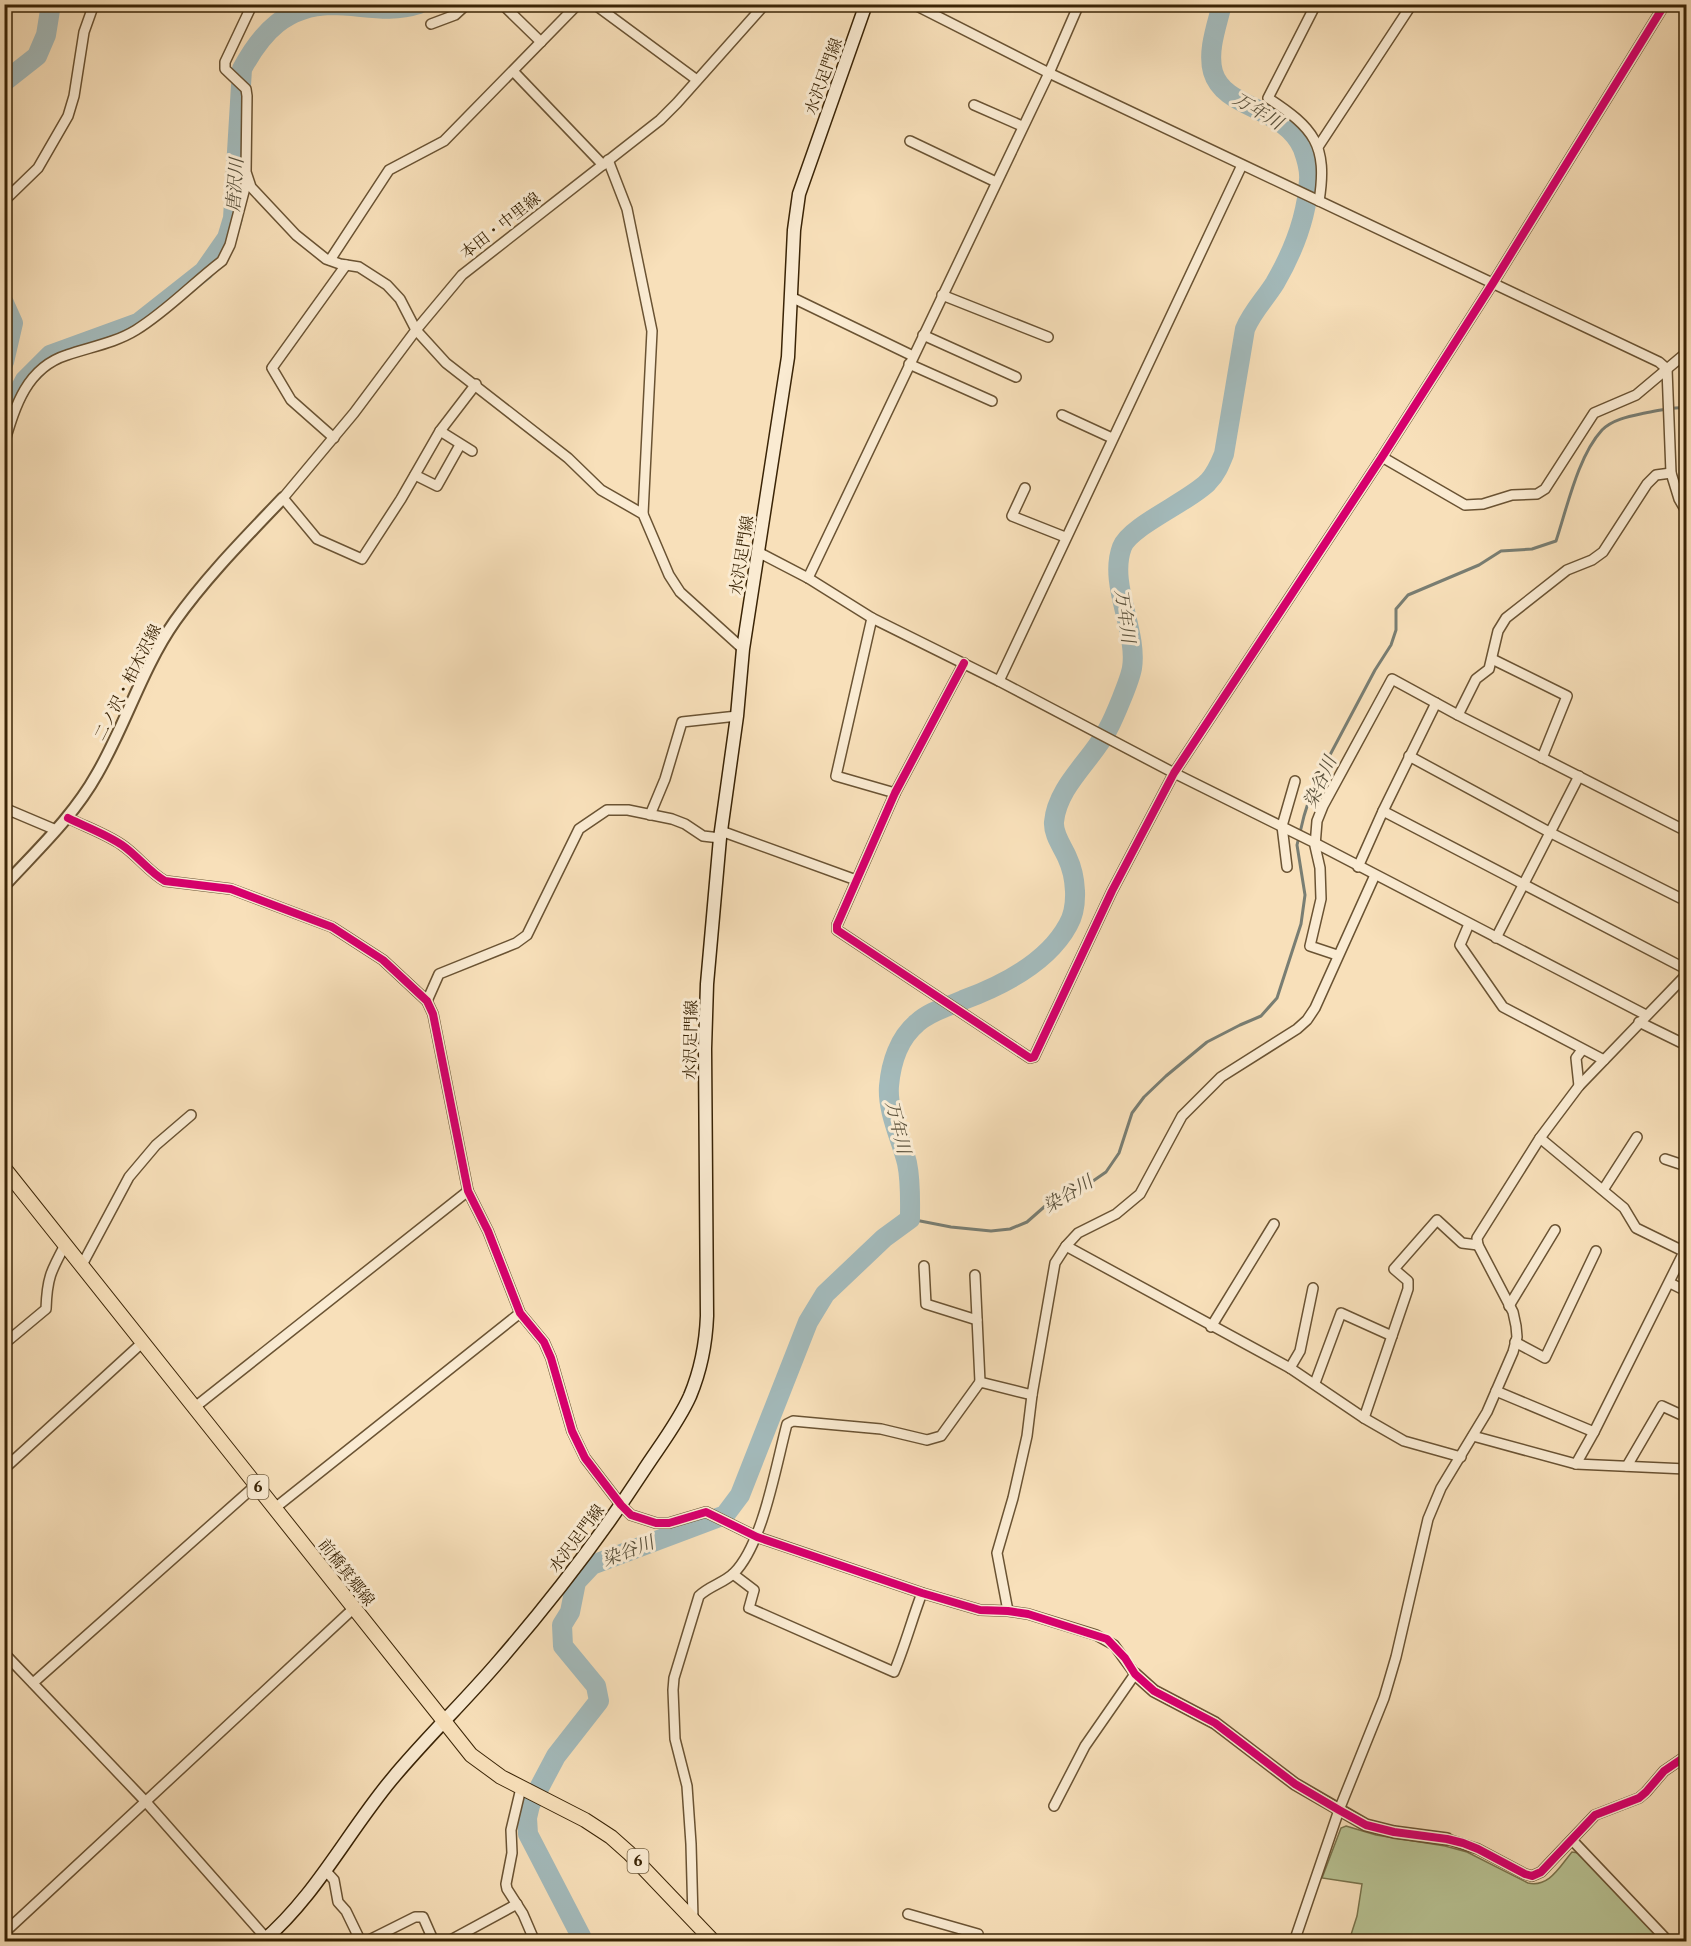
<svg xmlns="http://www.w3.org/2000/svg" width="1691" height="1946" viewBox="0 0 1691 1946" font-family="'Libre Caslon Text','Noto Serif JP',serif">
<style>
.garden{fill:#b8c394;stroke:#79744d;stroke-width:1.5}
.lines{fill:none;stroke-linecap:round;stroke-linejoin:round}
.stream{stroke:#797e73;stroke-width:3}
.river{stroke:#a3babb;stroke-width:20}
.minor-casing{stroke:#6a5333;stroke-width:12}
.tertiary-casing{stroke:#6a5333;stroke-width:14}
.secondary-casing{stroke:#3a2406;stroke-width:15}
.primary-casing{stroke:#3a2406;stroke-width:16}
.minor{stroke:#faebd2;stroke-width:9}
.tertiary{stroke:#faebd2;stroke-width:10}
.secondary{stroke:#faebd2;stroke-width:12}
.primary{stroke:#f8e0ba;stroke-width:14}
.cycleway-casing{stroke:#faebd2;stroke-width:11}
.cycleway{stroke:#d6006c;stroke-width:8}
.labels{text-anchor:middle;stroke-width:6;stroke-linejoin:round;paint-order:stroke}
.shield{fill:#faebd2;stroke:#746043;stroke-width:1.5}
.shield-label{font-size:15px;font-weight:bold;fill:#3a2406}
.street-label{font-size:16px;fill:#3a2406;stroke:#faebd2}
.water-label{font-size:18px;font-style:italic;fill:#5a513c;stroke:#faebd2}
</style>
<rect width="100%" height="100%" fill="#f8e0ba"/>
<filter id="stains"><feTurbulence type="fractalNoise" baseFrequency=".00333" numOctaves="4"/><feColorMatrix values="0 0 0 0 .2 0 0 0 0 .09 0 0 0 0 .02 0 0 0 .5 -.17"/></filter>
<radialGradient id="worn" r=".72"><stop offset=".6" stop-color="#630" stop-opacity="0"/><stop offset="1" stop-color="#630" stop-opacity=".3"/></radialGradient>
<path class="garden" d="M 1346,1826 L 1376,1835 L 1445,1846 L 1467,1852 L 1528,1883 C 1549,1888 1560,1866 1572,1852 L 1579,1853 L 1661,1941 L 1349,1941 L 1357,1916 L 1362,1884 L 1322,1878 L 1341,1828 Z"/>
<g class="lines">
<path class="stream" d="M 910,1219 L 951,1227 L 991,1231 L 1010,1229 L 1027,1222 L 1052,1200 L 1093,1181 L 1106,1172 L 1119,1153 L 1132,1113 L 1144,1097 L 1166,1076 L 1207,1042 L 1240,1025 L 1261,1016 L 1277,998 L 1301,924 L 1305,895 L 1297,845 L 1304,816 L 1313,787 L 1375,670 L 1391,645 L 1396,630 L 1396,609 L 1408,595 L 1479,565 L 1501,551 L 1532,549 L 1556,541 C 1567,508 1578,456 1602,430 C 1613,419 1631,416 1645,413 C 1659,411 1672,406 1686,408"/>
<g class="river">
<path d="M 4,82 L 37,56 L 46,35 L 51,4"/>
<path d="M 4,303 L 13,323 L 4,362"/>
<path d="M 4,426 L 10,408 L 25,380 L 50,355 L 138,323 L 204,271 L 227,238 L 233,218 L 242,69 C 262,32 286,6 331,5 C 363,5 388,14 419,4"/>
<path d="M 584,1942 L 528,1834 L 527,1818 L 530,1805 L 556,1756 L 599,1701 L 596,1686 L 563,1646 L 562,1625 L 570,1612 L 576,1582 L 592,1565 L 725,1515 L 740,1495 L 808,1322 L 825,1294 L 884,1238 L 910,1219 C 910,1201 911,1182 907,1163 C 901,1139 887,1111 889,1086 C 891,1063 899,1038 917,1023 C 930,1011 948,1007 963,1000 C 1001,986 1048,962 1068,925 C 1079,906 1076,876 1067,857 C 1062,846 1053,834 1054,822 C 1057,786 1093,759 1108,729 C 1114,718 1130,680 1132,668 C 1138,631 1108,584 1122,547 C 1130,526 1190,501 1208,482 C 1216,474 1220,464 1224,454 L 1245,329 C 1252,312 1265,299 1275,283 C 1293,252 1307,216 1309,180 C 1310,169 1307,160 1303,149 C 1285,106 1224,110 1213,72 C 1207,51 1217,25 1222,4"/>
</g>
<defs>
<g id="minor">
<path d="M 248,4 L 251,7 L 225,62 L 225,69 L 246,89 L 247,96 L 246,172 L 251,187 L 296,235 L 326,259 L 340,264 L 359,267 L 387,285 L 400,299 L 416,330 L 446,363 L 568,458 L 601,490 L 643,514 L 669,575 L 680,592 L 743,649"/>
<path d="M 502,4 L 541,42"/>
<path d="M 594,4 L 697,80"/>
<path d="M 913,4 L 1049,73 L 1659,362 L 1667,369 L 1671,473 L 1679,499 L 1686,511"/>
<path d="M 1316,4 L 1268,98 C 1314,128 1328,145 1319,201"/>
<path d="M 431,24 L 455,15 L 467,4"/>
<path d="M 513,71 L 603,165"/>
<path d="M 974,105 L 1022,126"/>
<path d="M 910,141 L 996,182"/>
<path d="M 1318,147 L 1412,4"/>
<path d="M 608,160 L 627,209 L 652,331 L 643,514"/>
<path d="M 4,201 L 38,168 L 68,116 L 74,96 L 84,32 L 94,4"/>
<path d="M 330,260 L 389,170 L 444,141 L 578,4"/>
<path d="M 942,295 L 1048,337"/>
<path d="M 791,297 L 913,356"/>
<path d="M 923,335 L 1016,377"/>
<path d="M 909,364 L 992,401"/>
<path d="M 476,384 L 440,431 L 401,499 L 362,559 L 317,539 L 283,498 L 354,413 L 416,330 L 462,275 L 660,120 L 677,103 L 765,4"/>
<path d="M 4,389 L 5,386"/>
<path d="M 1062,415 L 1112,438"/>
<path d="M 440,431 L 472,451"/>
<path d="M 334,438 L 291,400 L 272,368 L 346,265"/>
<path d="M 4,444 C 15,407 26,368 67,355 C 90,347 115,343 136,330 C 167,311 193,283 222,261 L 230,245 L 247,180"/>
<path d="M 1382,457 L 1465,505 L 1483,504 L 1512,495 L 1537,494 L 1545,489 L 1594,413 L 1636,395 L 1686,353"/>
<path d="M 415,475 L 437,486 L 460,445"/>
<path d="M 1025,488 L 1012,516 L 1065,537"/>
<path d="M 758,552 L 808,578 L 872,618 L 999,681 L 1174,773 L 1315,843 L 1646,1015"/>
<path d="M 808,578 L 1049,73 L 1079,4"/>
<path d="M 872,618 L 836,776 L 895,793"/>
<path d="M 1492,659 L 1567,696 L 1542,758"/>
<path d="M 964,663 L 895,793 L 837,925 L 837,930 L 1030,1058 L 1034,1057 L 1112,891 L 1174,773 L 1382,457 L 1493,283 L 1665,4"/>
<path d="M 999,681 L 1242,165"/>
<path d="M 1458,715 L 1476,679 L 1489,669 L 1498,631 L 1506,618 L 1567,570 L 1592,560 L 1603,552 L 1647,484 L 1656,475 L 1671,473"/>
<path d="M 1409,756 L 1551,833 L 1686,901"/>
<path d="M 4,808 L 56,830"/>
<path d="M 1383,811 L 1686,969"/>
<path d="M 650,815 L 665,779 L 682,722 L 737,716"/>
<path d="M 68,818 C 86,827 106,834 122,845 C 138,856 149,872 165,881 L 231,889 L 332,927 L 383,960 L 427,1001 L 433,1014 L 468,1191 L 488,1231 L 520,1313 L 544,1342 L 551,1358 L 572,1431 L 585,1458 L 621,1505 L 631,1515 L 656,1523 L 669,1523 L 706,1512 L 757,1537 L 922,1593 L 980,1610 L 1008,1611 L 1028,1614 L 1096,1635 L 1114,1645 L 1135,1674 L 1085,1746 L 1054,1806"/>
<path d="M 721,831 L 856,880"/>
<path d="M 1287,867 L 1282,826 L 1295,781"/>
<path d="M 1358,867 L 1383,811 L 1436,703"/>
<path d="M 1469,924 L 1460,945 L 1503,1007 L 1604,1060"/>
<path d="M 1496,938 L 1579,776"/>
<path d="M 1337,955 L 1310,946 L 1321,899 L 1320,868 L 1315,846 L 1317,821 L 1323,806 L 1392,679 L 1458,715 L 1686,831"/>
<path d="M 427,1001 L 439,974 L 516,943 L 527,935 L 579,829 L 607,810 L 628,810 L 672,819 L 685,824 L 703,836 L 720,838"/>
<path d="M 1639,1022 L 1686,1045"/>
<path d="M 1579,1086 L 1576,1058 L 1582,1050"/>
<path d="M 1540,1138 L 1624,1208 L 1636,1228 L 1685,1252"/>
<path d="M 1665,1159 L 1686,1166"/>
<path d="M 1603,1190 L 1637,1137"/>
<path d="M 1066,1246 L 1290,1368 L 1364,1418 L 1404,1441 L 1461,1457"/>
<path d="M 82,1265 L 129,1177 L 156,1145 L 191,1115"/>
<path d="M 924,1266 L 926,1304 L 977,1320"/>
<path d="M 975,1275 L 980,1382"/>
<path d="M 1670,1283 L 1686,1291"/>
<path d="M 1509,1306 L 1555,1230"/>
<path d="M 1211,1327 L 1274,1224"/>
<path d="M 1515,1342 L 1545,1358 L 1596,1251"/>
<path d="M 4,1344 L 46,1309 C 47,1278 51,1271 65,1245"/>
<path d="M 1290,1368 L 1300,1351 L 1313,1288"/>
<path d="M 1315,1383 L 1341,1313 L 1392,1336"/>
<path d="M 1496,1391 L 1594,1432"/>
<path d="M 195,1407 L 468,1191"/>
<path d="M 1364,1418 L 1408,1289 L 1408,1281 L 1394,1269 L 1437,1220 L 1462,1243 L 1478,1245"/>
<path d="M 1473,1436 L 1576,1464 L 1686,1469"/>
<path d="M 1576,1464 L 1594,1432 L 1686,1248"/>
<path d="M 1627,1466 L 1662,1406 L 1686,1417"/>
<path d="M 4,1469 L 143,1342"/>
<path d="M 275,1508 L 520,1313"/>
<path d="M 733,1574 L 754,1590 L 749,1608 L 894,1672 C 905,1646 912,1619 922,1593"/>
<path d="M 1008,1611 L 997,1553 L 1013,1498 L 1027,1436 L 1032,1395"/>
<path d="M 4,1653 L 146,1802 L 266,1938"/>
<path d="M 33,1683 L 256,1485"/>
<path d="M 521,1788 L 511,1830 L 512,1853 L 506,1884 L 507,1889 L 523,1914 L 535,1942"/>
<path d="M 1447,1839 L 1478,1849 L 1525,1874 L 1532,1876 L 1541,1872 L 1595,1815 L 1639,1798 L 1646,1792 L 1664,1771 L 1686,1756"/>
<path d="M 1572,1840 L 1669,1942"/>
<path d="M 325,1870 L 334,1880 L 338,1902 L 346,1911 L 361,1942"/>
<path d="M 908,1914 L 978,1934 L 976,1942"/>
<path d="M 693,1919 L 691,1844 L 687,1786 L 675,1739 L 673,1690 L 674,1678 L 699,1596 C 709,1586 724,1583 734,1573 C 763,1544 776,1465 787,1424 L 793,1421 L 881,1429 L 927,1440 L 941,1436 L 980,1382 L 1032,1395 L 1055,1263 L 1066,1246 L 1078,1233 L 1116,1214 L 1140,1194 L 1182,1116 L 1221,1077 L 1297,1029 L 1307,1020 L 1315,1008 L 1375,875"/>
<path d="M 4,1933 L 354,1608"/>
<path d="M 365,1942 L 415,1917 L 423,1917 L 434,1942"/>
<path d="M 447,1942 L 517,1904"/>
<path d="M 1294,1942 L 1339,1810 L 1384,1698 L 1396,1657 L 1428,1519 L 1441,1488 L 1487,1412 L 1513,1352 L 1517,1337 L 1516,1326 L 1513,1312 L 1478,1245 L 1477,1238 L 1540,1138 L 1579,1086 L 1686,975"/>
</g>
<g id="tertiary">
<path d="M 4,886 C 37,850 73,817 97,774 C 126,724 142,668 175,621 C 207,576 246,537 283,498"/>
<path d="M 1135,1674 L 1154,1691 L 1215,1723 L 1295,1784 L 1366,1825 L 1394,1832 L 1447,1839"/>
</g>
<path id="secondary" d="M 262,1942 C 316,1896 347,1833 392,1779 C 426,1738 464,1702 499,1661 C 550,1602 599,1539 642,1473 C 658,1448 678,1423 690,1396 C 700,1372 706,1342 707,1316 L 705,1049 L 707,984 L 720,838 L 737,716 L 743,649 L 788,357 L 794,230 L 799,194 L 866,4"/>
<path id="primary" d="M 4,1168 L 471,1755 L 501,1777 L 585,1820 L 611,1837 L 629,1853 L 714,1942"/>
</defs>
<use href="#minor" class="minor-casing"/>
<use href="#tertiary" class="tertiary-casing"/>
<use href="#secondary" class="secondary-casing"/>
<use href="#primary" class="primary-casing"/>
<use href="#minor" class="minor"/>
<use href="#tertiary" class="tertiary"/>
<use href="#secondary" class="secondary"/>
<use href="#primary" class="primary"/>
<defs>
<g id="cycleway">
<path d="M 964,663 L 895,793 L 837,925 L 837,930 L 1030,1058 L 1034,1057 L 1112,891 L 1174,773 L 1382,457 L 1493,283 L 1665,4"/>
<path d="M 68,818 C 86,827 106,834 122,845 C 138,856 149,872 165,881 L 231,889 L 332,927 L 383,960 L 427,1001 L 433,1014 L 468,1191 L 488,1231 L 520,1313 L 544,1342 L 551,1358 L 572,1431 L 585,1458 L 621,1505 L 631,1515 L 656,1523 L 669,1523 L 706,1512 L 757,1537 L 922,1593 L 980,1610 L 1008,1611 L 1028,1614 L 1107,1639 L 1125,1658 L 1135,1674 L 1154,1691 L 1215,1723 L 1295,1784 L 1339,1810 L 1366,1825 L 1394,1832 L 1447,1839 L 1463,1843 L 1478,1849 L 1525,1874 L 1532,1876 L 1541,1872 L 1595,1815 L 1639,1798 L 1646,1792 L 1664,1771 L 1686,1756"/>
</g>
</defs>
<use href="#cycleway" class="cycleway-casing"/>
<use href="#cycleway" class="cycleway"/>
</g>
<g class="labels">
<g class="shield">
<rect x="247.5" y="1475" width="21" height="24" rx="4.5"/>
<rect x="627.5" y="1849" width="21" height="24" rx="4.5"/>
</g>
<g class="shield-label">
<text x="258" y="1492">6</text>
<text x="638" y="1866">6</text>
</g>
<g class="street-label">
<text transform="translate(823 76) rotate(-70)" y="6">水沢足門線</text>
<text transform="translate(500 225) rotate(-38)" y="6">本田・中里線</text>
<text transform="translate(741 555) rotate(-81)" y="6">水沢足門線</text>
<text transform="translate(127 682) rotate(-63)" y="6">二ノ沢・柏木沢線</text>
<text transform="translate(690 1040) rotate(-89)" y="6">水沢足門線</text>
<text transform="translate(576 1538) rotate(-53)" y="6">水沢足門線</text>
<text transform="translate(347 1572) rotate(52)" y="6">前橋箕郷線</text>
</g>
<g class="water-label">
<text transform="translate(1258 111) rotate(31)" y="6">万年川</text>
<text transform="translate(235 185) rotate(-86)" y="6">唐沢川</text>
<text transform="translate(1125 616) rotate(82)" y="6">万年川</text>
<text transform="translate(1320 782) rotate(-66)" y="6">染谷川</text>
<text transform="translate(898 1127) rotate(76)" y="6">万年川</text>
<text transform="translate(1068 1194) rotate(-31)" y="6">染谷川</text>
<text transform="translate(628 1551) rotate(-21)" y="6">染谷川</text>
</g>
</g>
<rect width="1691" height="1946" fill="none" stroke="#f8e0ba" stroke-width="24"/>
<rect x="6" y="6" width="1679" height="1934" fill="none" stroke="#3a2406" stroke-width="3"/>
<rect x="12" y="12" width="1667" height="1922" fill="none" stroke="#3a2406" stroke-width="1.5"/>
<rect width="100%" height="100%" filter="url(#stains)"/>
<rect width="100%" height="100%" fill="url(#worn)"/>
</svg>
